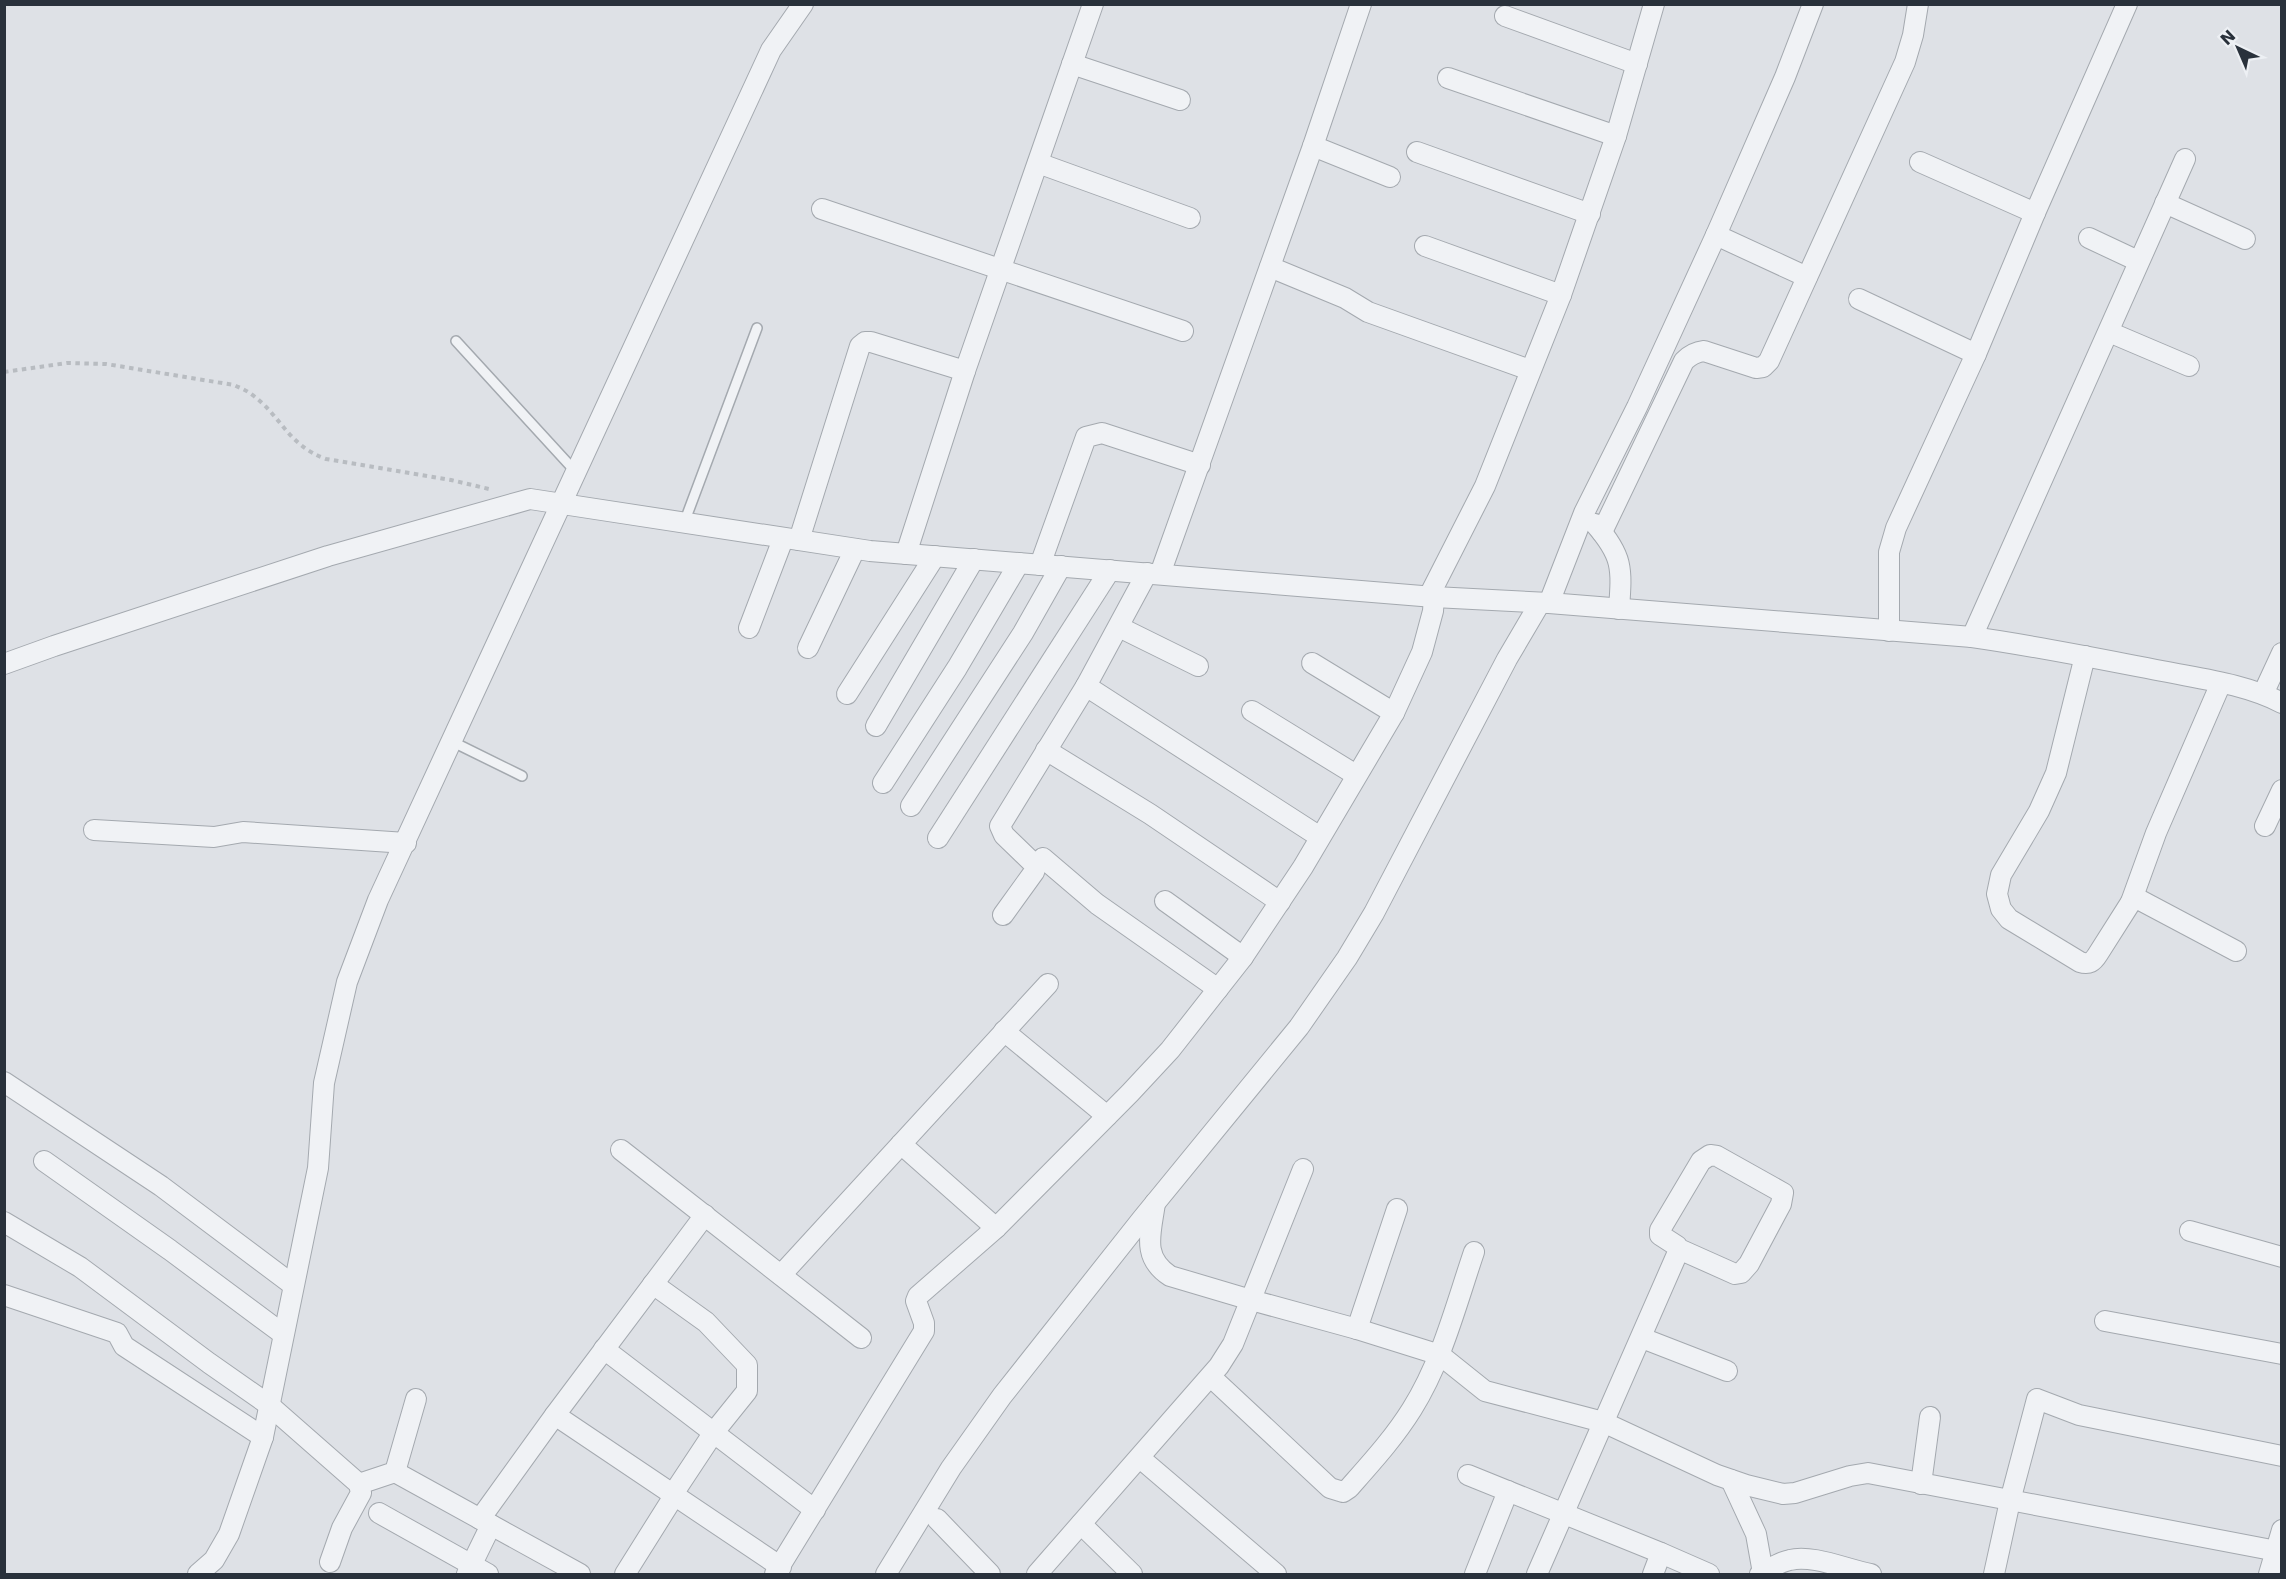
<svg xmlns="http://www.w3.org/2000/svg" width="2286" height="1579" viewBox="0 0 2286 1579" font-family="'DejaVu Sans',sans-serif">
<style>
.lines{fill:none;stroke-linecap:round;stroke-linejoin:round}
.lane-casing{stroke:#a4a9af;stroke-width:12}
.street-casing{stroke:#a4a9af;stroke-width:22}
.path{stroke:#b8bcc1;stroke-width:4;stroke-dasharray:4.5 4.5;stroke-linecap:butt}
.lane{stroke:#f0f2f5;stroke-width:9}
.street{stroke:#f0f2f5;stroke-width:20}
</style>
<rect width="100%" height="100%" fill="#dee1e6"/>
<g class="lines">
<defs>
<g id="lane">
<path d="M 456,341 L 575,471"/>
<path d="M 684,523 L 757,328"/>
<path d="M 453,742 L 522,776"/>
</g>
<g id="street">
<path d="M 1505,16 L 1637,64"/>
<path d="M 1072,64 L 1180,100"/>
<path d="M 1448,78 L 1616,136"/>
<path d="M 1313,146 L 1390,177"/>
<path d="M 1417,152 L 1590,214"/>
<path d="M 1920,162 L 2035,213"/>
<path d="M 1038,163 L 1190,218"/>
<path d="M 2165,203 L 2245,239"/>
<path d="M 822,209 L 1183,331"/>
<path d="M 1716,235 L 1807,277"/>
<path d="M 2089,238 L 2138,261"/>
<path d="M 1425,246 L 1561,295"/>
<path d="M 1270,267 L 1345,298 L 1368,312 L 1530,370"/>
<path d="M 1859,299 L 1976,354"/>
<path d="M 2109,332 L 2189,366"/>
<path d="M 1595,524 C 1623,556 1622,568 1619,609"/>
<path d="M 1602,532 L 1684,361 C 1690,355 1695,352 1704,351 L 1756,368 L 1763,367 L 1769,361 L 1905,62 L 1913,35 L 1918,4"/>
<path d="M 799,540 L 860,346 L 865,342 L 871,342 L 965,371"/>
<path d="M 906,554 L 965,371 L 1093,4"/>
<path d="M 1040,565 L 1086,437 L 1102,433 L 1200,465"/>
<path d="M 1160,574 L 1313,146 L 1361,4"/>
<path d="M 1429,596 L 1485,486 L 1561,295 L 1616,136 L 1654,4"/>
<path d="M 1549,603 L 1584,513 L 1637,407 L 1716,235 L 1785,77 L 1813,4"/>
<path d="M 1119,627 L 1198,666"/>
<path d="M 749,628 L 783,539"/>
<path d="M 1889,631 L 1889,552 L 1896,528 L 1976,354 L 2035,213 L 2127,4"/>
<path d="M 1972,637 L 2185,159"/>
<path d="M 808,648 L 855,549"/>
<path d="M 2085,656 L 2056,773 L 2039,811 L 2001,875 L 1997,894 L 2001,909 L 2009,919 L 2080,962 C 2089,965 2093,962 2098,954 L 2131,902 L 2138,899 L 2236,951"/>
<path d="M 1312,663 L 1394,713"/>
<path d="M 4,664 L 54,646 L 328,556 L 530,499 L 870,551 L 1434,597 L 1549,603 L 1972,637 C 2036,646 2099,659 2162,671 C 2202,679 2245,684 2282,703"/>
<path d="M 1086,686 L 1320,837"/>
<path d="M 847,694 L 935,556"/>
<path d="M 2263,694 L 2282,653"/>
<path d="M 1252,711 L 1356,775"/>
<path d="M 876,726 L 974,559"/>
<path d="M 1046,750 L 1150,814 L 1280,902"/>
<path d="M 883,783 L 957,668 L 1019,563"/>
<path d="M 911,806 L 1023,633 L 1061,566"/>
<path d="M 2265,826 L 2282,790"/>
<path d="M 94,830 L 214,837 L 243,832 L 406,843"/>
<path d="M 938,838 L 1110,570"/>
<path d="M 1043,858 L 1097,904 L 1218,989"/>
<path d="M 1165,901 L 1243,957"/>
<path d="M 2131,902 L 2156,833 L 2221,683"/>
<path d="M 1003,915 L 1034,872 L 1036,866 L 1004,835 L 1000,826 L 1086,686 L 1147,573"/>
<path d="M 1004,1031 L 1107,1116"/>
<path d="M 4,1082 L 161,1186 L 293,1285"/>
<path d="M 901,1144 L 996,1228"/>
<path d="M 621,1150 L 861,1338"/>
<path d="M 44,1161 L 170,1250 L 283,1334"/>
<path d="M 1155,1203 C 1151,1233 1141,1257 1170,1276 L 1251,1300 L 1357,1329 L 1440,1355 L 1485,1391 L 1603,1422 L 1717,1475 L 1746,1485 L 1783,1494 L 1795,1493 L 1850,1476 L 1868,1473 L 2282,1552"/>
<path d="M 4,1222 L 80,1267 L 209,1363 L 269,1405 L 359,1484 L 361,1493 L 342,1528 L 330,1562"/>
<path d="M 2190,1231 L 2282,1257"/>
<path d="M 781,1275 L 1048,984"/>
<path d="M 4,1295 L 117,1333 L 124,1346 L 263,1437"/>
<path d="M 2105,1321 L 2282,1354"/>
<path d="M 1357,1329 L 1397,1209"/>
<path d="M 1642,1338 L 1727,1371"/>
<path d="M 604,1349 L 815,1510"/>
<path d="M 1211,1377 L 1330,1488 L 1343,1492 L 1349,1488 C 1371,1463 1394,1438 1412,1409 C 1442,1361 1456,1305 1474,1252"/>
<path d="M 555,1415 L 781,1567"/>
<path d="M 1140,1458 L 1276,1574"/>
<path d="M 395,1472 L 580,1574"/>
<path d="M 1468,1475 L 1661,1553 L 1709,1574"/>
<path d="M 1731,1480 L 1756,1534 L 1763,1573"/>
<path d="M 359,1484 L 395,1472 L 416,1399"/>
<path d="M 1921,1484 L 1930,1417"/>
<path d="M 379,1513 L 488,1574"/>
<path d="M 480,1519 L 555,1415 L 705,1215"/>
<path d="M 937,1519 L 990,1574"/>
<path d="M 1081,1524 L 1132,1574"/>
<path d="M 198,1574 L 214,1560 L 229,1534 L 263,1437 L 318,1168 L 324,1083 L 347,982 L 378,900 L 771,50 L 803,4"/>
<path d="M 467,1574 L 491,1525"/>
<path d="M 625,1574 L 674,1496 L 673,1494 L 714,1432 L 747,1391 L 747,1365 L 706,1322 L 653,1284"/>
<path d="M 775,1574 L 924,1331 L 924,1323 L 916,1301 L 918,1296 L 996,1228 L 1130,1093 L 1170,1050 L 1243,957 L 1303,867 L 1394,713 L 1422,652 L 1433,611 L 1434,597"/>
<path d="M 886,1574 L 951,1468 L 1002,1396 L 1142,1219 L 1299,1027 L 1347,958 L 1374,913 L 1507,659 L 1540,603"/>
<path d="M 1037,1574 L 1219,1366 L 1233,1344 L 1303,1169"/>
<path d="M 1475,1574 L 1508,1491"/>
<path d="M 1537,1574 L 1678,1252 L 1677,1246 L 1660,1235 L 1660,1230 L 1701,1161 L 1710,1155 L 1717,1156 L 1783,1193 L 1781,1204 L 1749,1264 L 1741,1273 L 1735,1274 L 1679,1249"/>
<path d="M 1653,1574 L 1661,1553"/>
<path d="M 1760,1574 C 1770,1569 1779,1562 1790,1560 C 1812,1554 1848,1570 1871,1574"/>
<path d="M 1994,1574 L 2010,1501 L 2037,1399 L 2079,1415 L 2282,1456"/>
<path d="M 2269,1574 L 2282,1530"/>
</g>
</defs>
<use href="#lane" class="lane-casing"/>
<use href="#street" class="street-casing"/>
<path class="path" d="M 4,372 L 67,363 L 106,364 L 234,385 C 240,388 246,390 251,394 C 281,415 287,445 326,459 L 451,480 L 489,489"/>
<use href="#lane" class="lane"/>
<use href="#street" class="street"/>
</g>
<rect width="2286" height="1579" fill="none" stroke="#29313b" stroke-width="12"/>
<g transform="translate(2238 48) rotate(316)" stroke="#edf0f4" stroke-width="4.5" paint-order="stroke">
<path d="M0-4.5L10 22L0 15L-10 22Z" fill="#29313b"/>
<text y="-9" font-size="16" font-weight="bold" text-anchor="middle" fill="#29313b">N</text>
</g>
</svg>
